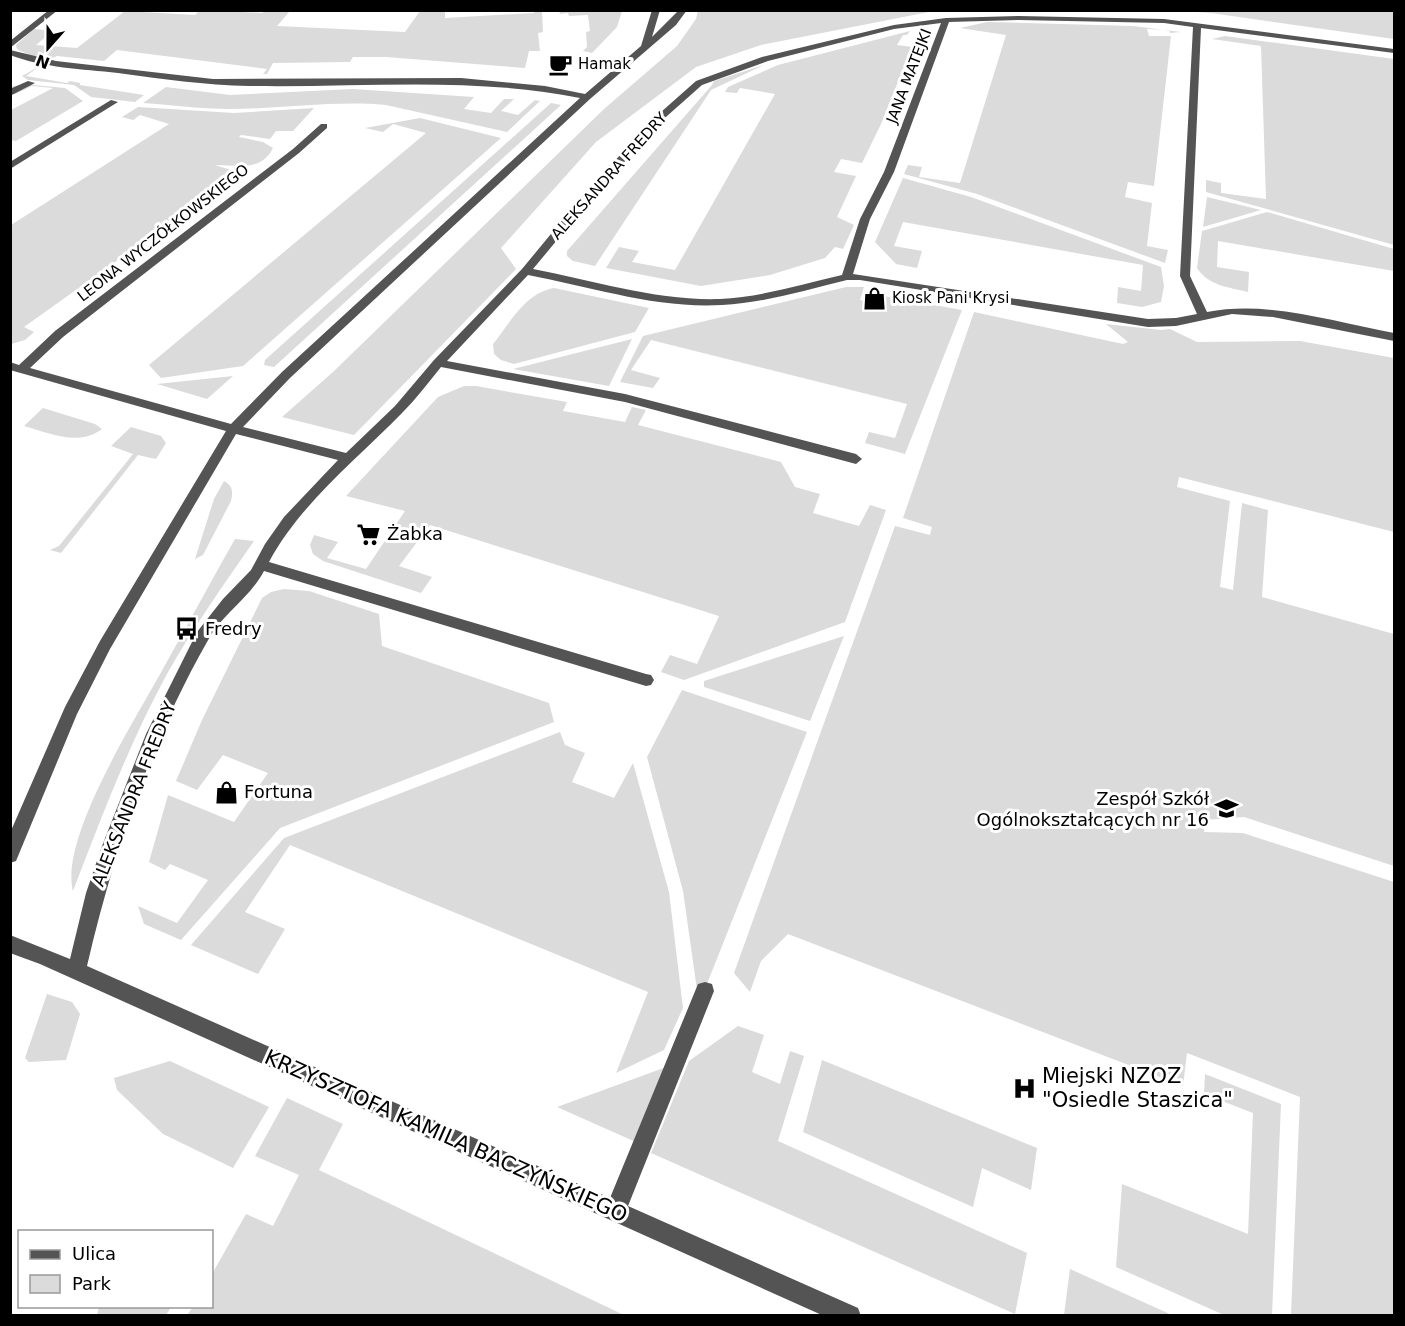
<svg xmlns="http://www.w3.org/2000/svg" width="1405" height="1326" viewBox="0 0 1405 1326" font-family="'DejaVu Sans',sans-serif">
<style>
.green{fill:#dbdbdb}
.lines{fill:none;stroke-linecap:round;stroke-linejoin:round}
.minor{fill:#545454;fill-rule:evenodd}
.labels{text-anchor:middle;stroke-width:6;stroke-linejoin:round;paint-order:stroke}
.far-poi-label{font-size:15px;fill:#000;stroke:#fff;text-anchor:start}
.far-street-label{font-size:15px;fill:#000;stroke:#fff}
.poi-label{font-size:18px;fill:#000;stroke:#fff;text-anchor:start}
.street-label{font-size:18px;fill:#000;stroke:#fff}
.near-poi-label{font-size:21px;fill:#000;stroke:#fff;text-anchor:start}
.near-street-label{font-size:21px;fill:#000;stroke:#fff}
</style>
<rect width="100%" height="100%" fill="#fff"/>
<g class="green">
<path d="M 200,10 L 262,13 L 265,11 L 290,11 L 277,26 L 405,32 L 420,11 L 445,11 L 445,18 L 534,13 L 534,11 L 553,11 L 542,12 L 543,32 L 538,33 L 540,51 L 529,51 L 525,68 L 386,57 L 353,57 L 350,62 L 273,63 L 267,74 L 263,74 L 267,69 L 117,50 L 104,61 L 57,56 C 46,63 28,55 17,49 L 16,45 L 34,29 L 53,31 L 36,45 L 77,48 L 125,11 L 195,15 Z"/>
<path d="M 698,10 L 953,11 L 929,12 L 761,45 L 696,67 L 596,142 L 501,248 L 516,269 L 354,435 L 282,417 L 333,372 L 604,109 L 677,46 L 696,19 Z"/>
<path d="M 559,11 L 559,10 L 622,11 L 617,27 L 592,53 L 583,51 L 587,47 L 586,32 L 590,31 L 588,15 L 569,16 L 568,13 L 560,14 Z"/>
<path d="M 1181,11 L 1394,11 L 1394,39 L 1211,13 Z"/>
<path d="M 987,22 L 1133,26 L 1181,32 L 1170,33 L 1169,30 L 1147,29 L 1149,36 L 1171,36 L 1154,186 L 1128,182 L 1125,197 L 1152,203 L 1147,246 L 1168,250 L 1165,263 L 977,194 L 904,174 L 908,165 L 922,167 L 919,177 L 960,183 L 1006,35 L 960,28 Z"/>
<path d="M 910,31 L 907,35 L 903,35 L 897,45 L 912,47 L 881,124 L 862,163 L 841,159 L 834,172 L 856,176 L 837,217 L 854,225 L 843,249 L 835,247 L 825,258 L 770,275 L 701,286 L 606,268 L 619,247 L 639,251 L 632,262 L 675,270 L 775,94 L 740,88 L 737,93 L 725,92 L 728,87 L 778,65 Z"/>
<path d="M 1225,36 L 1394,59 L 1394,245 L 1206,192 L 1206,180 L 1221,183 L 1221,193 L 1266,199 L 1261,46 L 1212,39 Z"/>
<path d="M 764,65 L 711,90 L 595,266 L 573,261 L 567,256 L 567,251 L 712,85 L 714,81 Z"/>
<path d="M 40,66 L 26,76 L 67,83 L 70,81 L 80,83 L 80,85 L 144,95 L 135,102 L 91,97 L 74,85 L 28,80 L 22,76 Z"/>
<path d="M 23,84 L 65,88 L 83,101 L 16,141 L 11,140 L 11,110 L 53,88 L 32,86 L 15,94 L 11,92 L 11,87 Z"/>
<path d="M 166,87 L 230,95 L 353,89 L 474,97 L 464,109 L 491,113 L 504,99 L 514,99 L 501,111 L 518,115 L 535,100 L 540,101 L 507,132 L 386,105 C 334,100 282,109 230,109 C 201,109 172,105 143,103 Z"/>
<path d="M 551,103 L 561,105 L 274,367 L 264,365 L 265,360 Z"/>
<path d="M 138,107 L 234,113 L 314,108 L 293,131 L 276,131 L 270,139 L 241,135 L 239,137 L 263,142 L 273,148 C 261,172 238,165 215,165 L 240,173 L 24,327 L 34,332 L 25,340 L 11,344 L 11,225 L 169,124 L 140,115 L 133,120 L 122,117 Z"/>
<path d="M 420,118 L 501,138 L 243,366 L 161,378 L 149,365 L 426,133 L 393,124 L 383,132 L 365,128 Z"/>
<path d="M 903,178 L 971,197 L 1161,267 L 1164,286 L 1161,302 L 1142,307 L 1117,303 L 1118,287 L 1141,291 L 1143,265 L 903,222 L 894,246 L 922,251 L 917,268 L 896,264 L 875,242 Z"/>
<path d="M 1207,197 L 1261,210 L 1203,227 Z"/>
<path d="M 1267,212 L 1394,249 L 1394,271 L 1218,241 L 1217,267 L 1249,272 L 1248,292 C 1228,287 1209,286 1197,268 L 1202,231 Z"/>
<path d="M 846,287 L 864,287 L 860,300 L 880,304 L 883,296 L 962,310 L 905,454 L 865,443 L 869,432 L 895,438 L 907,404 L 651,340 L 631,370 L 660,378 L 653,388 L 620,382 L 643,336 Z"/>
<path d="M 554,288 L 649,308 L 635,332 L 514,364 L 501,360 L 494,354 L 493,344 C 510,323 525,293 554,288 Z"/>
<path d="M 974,312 L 1123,344 L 1128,342 L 1106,324 L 1161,330 L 1170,329 L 1197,342 L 1300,341 L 1394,358 L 1394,532 L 1179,477 L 1177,487 L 1230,501 L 1220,587 L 1233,590 L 1242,503 L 1268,510 L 1262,597 L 1394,634 L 1394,866 L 1244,817 L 1205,820 L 1204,832 L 1243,833 L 1394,882 L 1394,1315 L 1291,1315 L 1300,1097 L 1187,1053 L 1183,1086 L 788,934 L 761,961 L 750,992 L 734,973 L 895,526 L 930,535 L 932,527 L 903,518 Z"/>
<path d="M 632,339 L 609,386 L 513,369 Z"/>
<path d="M 233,376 L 207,399 L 157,384 Z"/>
<path d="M 464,386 L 476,386 L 567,402 L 563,411 L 625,422 L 632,407 L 646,410 L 638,425 L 781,462 L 795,487 L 820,494 L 813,513 L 859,526 L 870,505 L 886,510 L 845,622 L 684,680 L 661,672 L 670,655 L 697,664 L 719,616 L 430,525 L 399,566 L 432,577 L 421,593 L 323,561 L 313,554 L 310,545 L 314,535 L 338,542 L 327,558 L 366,569 L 405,511 L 346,496 L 438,397 Z"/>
<path d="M 43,408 L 95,424 L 102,429 C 79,447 49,433 24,426 Z"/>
<path d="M 131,427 L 161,436 L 166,443 L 156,459 L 138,455 L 61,553 L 50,550 L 59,546 L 133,454 L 111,446 Z"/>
<path d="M 224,481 C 233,486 233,492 231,501 L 203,555 L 195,559 L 214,499 Z"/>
<path d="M 235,539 L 254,541 C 224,584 193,628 167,674 C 129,744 101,818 73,891 C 59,838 138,715 164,667 C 188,624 211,581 235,539 Z"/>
<path d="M 284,589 L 309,591 L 379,614 L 382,646 L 549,703 L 554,722 L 280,828 L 181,940 L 144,924 L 138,906 L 177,923 L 208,880 L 170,864 L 165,870 L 149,862 L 168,795 L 234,822 L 268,773 L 223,755 L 197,790 L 176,781 L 202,720 L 262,598 L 271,592 Z"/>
<path d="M 844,636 L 810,721 L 704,687 L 704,681 Z"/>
<path d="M 682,690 L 807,732 L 699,1004 L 683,891 L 647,757 Z"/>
<path d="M 560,732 L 565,745 L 585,753 L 572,782 L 614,798 L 633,763 L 669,892 L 683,1008 L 664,1050 L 616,1073 L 648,992 L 290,845 L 245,912 L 285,929 L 258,974 L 191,945 L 284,838 Z"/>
<path d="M 47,994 L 72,1002 L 80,1014 L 66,1060 L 29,1062 L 25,1058 Z"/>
<path d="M 738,1026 L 764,1035 L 752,1072 L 780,1084 L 790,1051 L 804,1056 L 778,1141 L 1027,1253 L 1015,1314 L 651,1153 L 689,1061 Z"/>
<path d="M 822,1060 L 1037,1148 L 1031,1190 L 982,1168 L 973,1207 L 803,1132 Z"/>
<path d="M 170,1061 L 269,1107 L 233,1168 L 163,1134 L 117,1090 L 114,1078 Z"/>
<path d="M 669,1066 L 638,1143 L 557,1107 Z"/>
<path d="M 1205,1074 L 1281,1104 L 1272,1315 L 1224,1315 L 1116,1267 L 1122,1184 L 1248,1234 L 1253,1113 L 1204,1094 Z"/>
<path d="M 287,1098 L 343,1124 L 319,1170 L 624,1315 L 187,1315 L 193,1307 L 212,1306 L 212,1274 L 246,1214 L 273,1226 L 299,1175 L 255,1156 Z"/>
<path d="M 1070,1269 L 1172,1315 L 1064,1315 Z"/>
<path d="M 99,1307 L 99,1306 L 171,1307 L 166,1315 L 97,1315 Z"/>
</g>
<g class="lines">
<g class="minor">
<path d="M 49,10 L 58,10 L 10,48 L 10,41 Z"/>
<path d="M 652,10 L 660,10 L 652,37 L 679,10 L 687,10 L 676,25 L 590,99 L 290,378 L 243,427 L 346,453 L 395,406 L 434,360 L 522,269 L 579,200 L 652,120 L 696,81 L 762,57 L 894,25 L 946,18 L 1019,16 L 1164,19 L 1394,49 L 1394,53 L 1201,28 L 1190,276 L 1207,312 C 1268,300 1334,322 1394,333 L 1394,341 L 1273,317 L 1232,314 L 1176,326 L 1148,327 L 860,280 L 847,280 C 806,290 764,303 722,305 C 657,309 592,287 528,275 L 447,361 L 625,394 L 856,454 L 862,459 L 856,464 L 625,402 L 441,367 C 428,383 416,399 402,413 C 356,460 300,504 269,562 L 646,674 L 651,675 L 654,680 L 651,685 L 646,686 L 264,571 C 250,598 221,615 207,642 C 150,742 113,855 87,966 L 610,1198 L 698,984 L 705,982 L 712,984 L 714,991 L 628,1206 L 858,1308 L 861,1316 L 824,1316 L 40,964 L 10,953 L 10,935 L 70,959 L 86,893 L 102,846 L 146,734 L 197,632 L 223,599 L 251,570 L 265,544 L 284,517 L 338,460 L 236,434 L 110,649 L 77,714 L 16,861 L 10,863 L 10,833 L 65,707 L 100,641 L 226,431 L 10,370 L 10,362 L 19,365 L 55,331 L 293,149 L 321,124 L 327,124 L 327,128 L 299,153 L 63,337 L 30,368 L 231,424 L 282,372 L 580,98 C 470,76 361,88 249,86 C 205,85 162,79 118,73 C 82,69 44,68 10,55 L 10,50 L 56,61 L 213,79 L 461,78 L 545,86 L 585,94 L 641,46 ZM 1019,20 L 1164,23 L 1193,27 L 1180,276 L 1197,314 L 1176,318 L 1148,319 L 853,274 L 870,219 L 894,172 L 949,22 ZM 941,23 L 884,172 L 860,219 L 842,275 C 802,284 762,297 720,299 C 657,301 595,281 533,269 L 587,204 L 658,124 L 702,85 L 768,61 L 894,29 Z"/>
<path d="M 28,81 L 35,83 L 10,96 L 10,89 Z"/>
<path d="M 111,100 L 118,102 L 10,169 L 10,162 Z"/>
</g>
</g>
<defs>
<symbol id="cafe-bare" viewBox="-9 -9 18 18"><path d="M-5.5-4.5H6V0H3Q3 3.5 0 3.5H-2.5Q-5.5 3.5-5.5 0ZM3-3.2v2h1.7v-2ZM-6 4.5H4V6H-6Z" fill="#000" stroke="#fff" stroke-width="2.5" paint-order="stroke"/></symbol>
<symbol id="shop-bare" viewBox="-9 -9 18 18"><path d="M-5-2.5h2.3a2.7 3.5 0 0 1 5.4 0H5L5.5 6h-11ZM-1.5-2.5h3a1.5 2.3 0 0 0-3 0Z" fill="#000" stroke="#fff" stroke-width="2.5" paint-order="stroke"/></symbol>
<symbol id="supermarket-bare" viewBox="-9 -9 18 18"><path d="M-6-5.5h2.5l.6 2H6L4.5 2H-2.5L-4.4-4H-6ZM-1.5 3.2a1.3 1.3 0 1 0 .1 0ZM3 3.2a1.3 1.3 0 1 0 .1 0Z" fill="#000" stroke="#fff" stroke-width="2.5" paint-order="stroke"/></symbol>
<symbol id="bus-bare" viewBox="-9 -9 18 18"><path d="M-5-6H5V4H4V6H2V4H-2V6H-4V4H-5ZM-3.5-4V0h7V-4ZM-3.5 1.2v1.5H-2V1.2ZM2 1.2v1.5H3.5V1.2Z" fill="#000" stroke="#fff" stroke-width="2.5" paint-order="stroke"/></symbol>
<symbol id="school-bare" viewBox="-9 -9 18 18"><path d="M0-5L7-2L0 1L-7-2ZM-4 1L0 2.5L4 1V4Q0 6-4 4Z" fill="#000" stroke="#fff" stroke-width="2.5" paint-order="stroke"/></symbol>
<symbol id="hospital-bare" viewBox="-9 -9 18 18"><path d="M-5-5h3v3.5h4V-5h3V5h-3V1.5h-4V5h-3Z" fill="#000" stroke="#fff" stroke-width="2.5" paint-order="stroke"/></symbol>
</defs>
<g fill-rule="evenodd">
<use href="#cafe-bare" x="544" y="48" width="33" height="33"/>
<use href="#shop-bare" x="858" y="282" width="33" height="33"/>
<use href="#supermarket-bare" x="352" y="518" width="33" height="33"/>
<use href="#bus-bare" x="170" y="612" width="33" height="33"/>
<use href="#shop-bare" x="210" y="776" width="33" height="33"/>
<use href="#school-bare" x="1210" y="792" width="33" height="33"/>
<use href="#hospital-bare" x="1008" y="1072" width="33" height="33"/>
</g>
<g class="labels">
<g class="far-poi-label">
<text x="578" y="69">Hamak</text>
<text x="892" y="303">Kiosk Pani Krysi</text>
</g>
<g class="far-street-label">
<text transform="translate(909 76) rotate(-69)" y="5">JANA MATEJKI</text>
<text transform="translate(609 176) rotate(-48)" y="5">ALEKSANDRA FREDRY</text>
<text transform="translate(163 233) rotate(-38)" y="5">LEONA WYCZÓŁKOWSKIEGO</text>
</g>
<g class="poi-label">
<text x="387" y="540">Żabka</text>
<text x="205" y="635">Fredry</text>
<text x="244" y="798">Fortuna</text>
<text x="1209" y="805" text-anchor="end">Zespół Szkół<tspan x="1209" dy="21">Ogólnokształcących nr 16</tspan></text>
</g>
<g class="street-label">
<text transform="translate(134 794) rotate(-68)" y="6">ALEKSANDRA FREDRY</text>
</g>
<g class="near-poi-label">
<text x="1042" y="1083">Miejski NZOZ<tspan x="1042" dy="24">"Osiedle Staszica"</tspan></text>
</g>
<g class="near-street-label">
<text transform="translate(446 1136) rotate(24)" y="7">KRZYSZTOFA KAMILA BACZYŃSKIEGO</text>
</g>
</g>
<rect width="1405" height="1326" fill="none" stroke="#000000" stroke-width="24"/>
<rect x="18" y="1230" width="195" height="78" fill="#ffffff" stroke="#999999" stroke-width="1.5"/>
<rect x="30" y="1250" width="30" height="9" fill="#545454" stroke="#999999" stroke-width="1.5"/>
<text x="72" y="1260" font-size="18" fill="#000000">Ulica</text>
<rect x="30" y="1275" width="30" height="18" fill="#dbdbdb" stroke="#999999" stroke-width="1.5"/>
<text x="72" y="1290" font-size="18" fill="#000000">Park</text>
<g transform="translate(48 48) rotate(201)" stroke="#ffffff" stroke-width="4.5" paint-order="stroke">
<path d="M0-4.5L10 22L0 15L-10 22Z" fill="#000000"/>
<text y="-9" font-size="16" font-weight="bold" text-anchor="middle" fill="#000000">N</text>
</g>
</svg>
